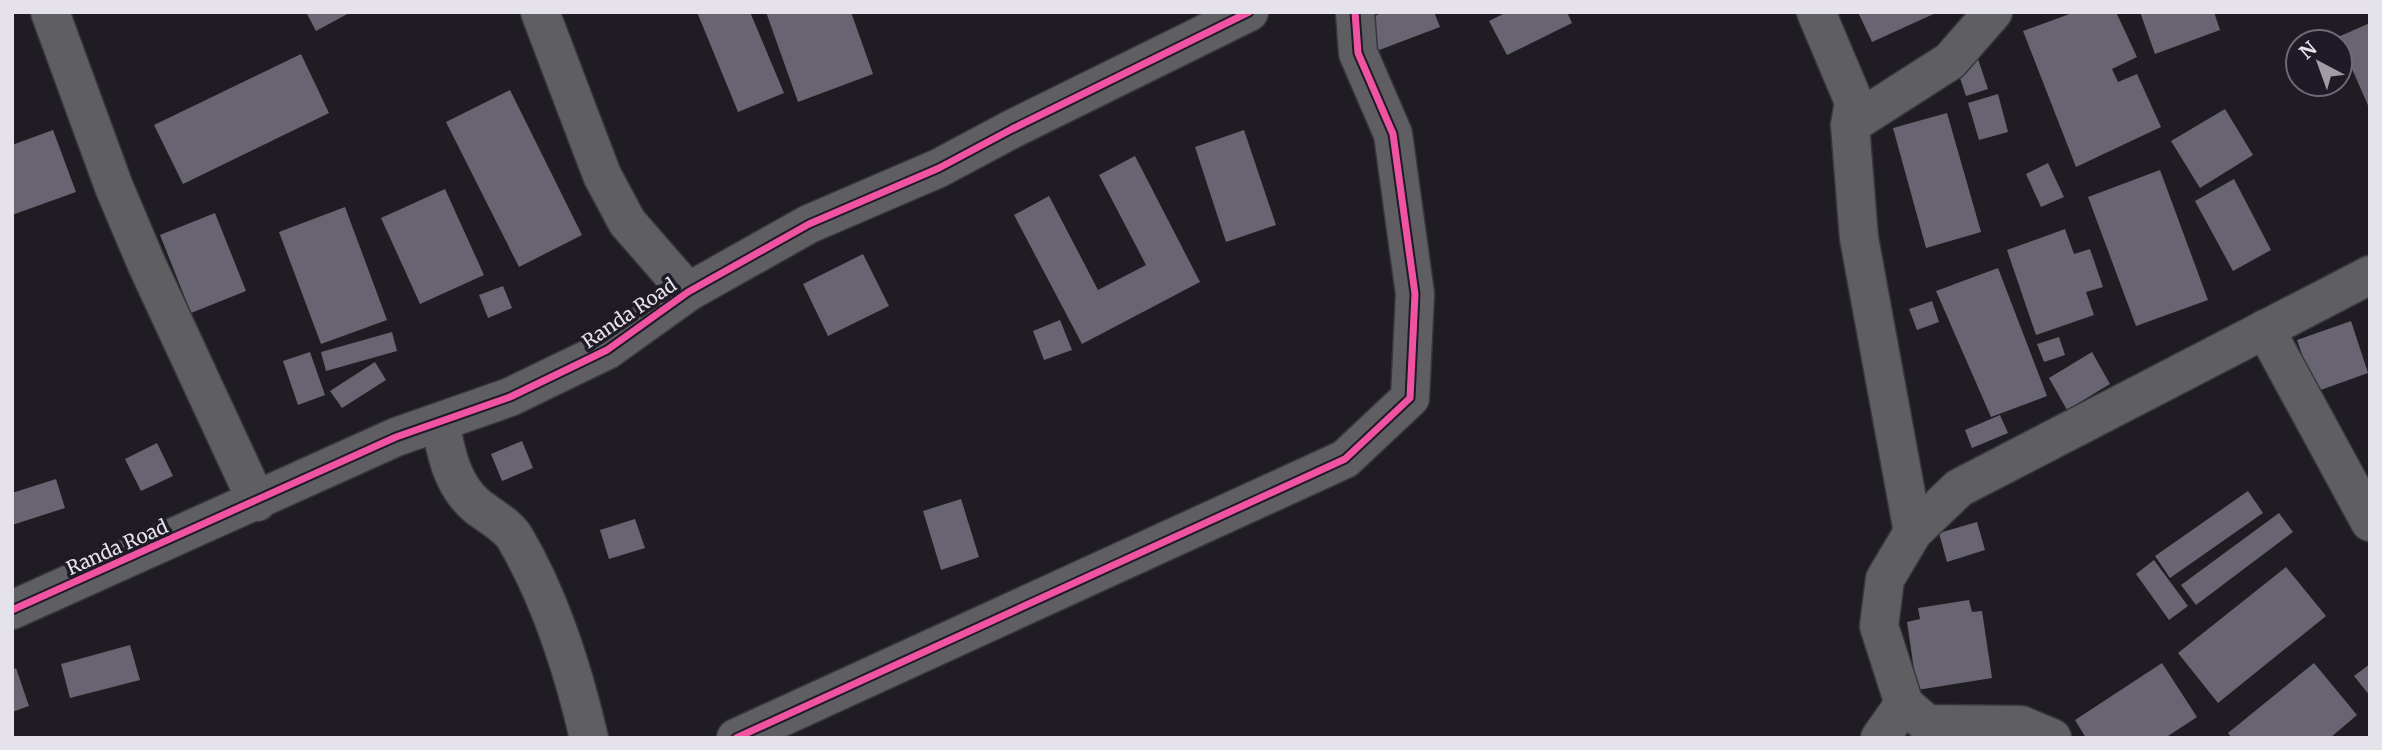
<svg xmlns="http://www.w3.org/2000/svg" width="2382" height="750" viewBox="0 0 2382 750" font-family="Merriweather,serif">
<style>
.building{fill:#686472}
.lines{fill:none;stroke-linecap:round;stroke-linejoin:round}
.minor-casing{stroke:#39373c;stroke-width:41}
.minor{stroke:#5f5e63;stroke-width:38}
.cycleway-casing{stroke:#1e1a26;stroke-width:11}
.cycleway{stroke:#f153a3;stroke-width:7}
.labels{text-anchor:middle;stroke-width:7;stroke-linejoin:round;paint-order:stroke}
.street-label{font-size:19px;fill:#e5e2eb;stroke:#1e1a26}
</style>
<rect width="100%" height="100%" fill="#1f1d23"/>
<g class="building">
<path d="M 306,12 L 351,12 L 316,31 Z"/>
<path d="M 697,12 L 750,12 L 784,93 L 738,112 Z"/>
<path d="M 766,12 L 851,12 L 873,74 L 798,102 Z"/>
<path d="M 1384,12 L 1434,12 L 1440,27 L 1374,52 L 1362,21 Z"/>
<path d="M 1507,12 L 1567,12 L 1572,23 L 1507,55 L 1489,21 Z"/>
<path d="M 1858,12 L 1938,12 L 1872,42 Z"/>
<path d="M 2075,12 L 2116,12 L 2137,57 L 2112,69 L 2118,82 L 2137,74 L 2161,127 L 2076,167 L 2023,31 Z"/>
<path d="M 2140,12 L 2214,12 L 2220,30 L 2155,54 Z"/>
<path d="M 2370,23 L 2370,110 L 2338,37 Z"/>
<path d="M 301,54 L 329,113 L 183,184 L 154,125 Z"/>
<path d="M 1978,59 L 1988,89 L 1966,96 L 1956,66 Z"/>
<path d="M 510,90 L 582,235 L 519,267 L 446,122 Z"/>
<path d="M 1998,94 L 2008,132 L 1979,140 L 1968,103 Z"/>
<path d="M 2225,109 L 2253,155 L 2200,188 L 2171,141 Z"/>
<path d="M 1947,113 L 1981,232 L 1926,248 L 1893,128 Z"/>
<path d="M 53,130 L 76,192 L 12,215 L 12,145 Z"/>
<path d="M 1244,130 L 1276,225 L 1226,242 L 1195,147 Z"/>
<path d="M 1135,156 L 1200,282 L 1082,344 L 1014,215 L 1049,196 L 1098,290 L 1146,265 L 1099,175 Z"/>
<path d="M 2048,163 L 2064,197 L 2041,207 L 2026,174 Z"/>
<path d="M 2160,170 L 2208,300 L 2136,326 L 2088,197 Z"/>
<path d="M 2234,179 L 2271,250 L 2233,271 L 2195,201 Z"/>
<path d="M 445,189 L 484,275 L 420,304 L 381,218 Z"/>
<path d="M 345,207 L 387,320 L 321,344 L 279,232 Z"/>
<path d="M 215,213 L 246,291 L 191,313 L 160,235 Z"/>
<path d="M 2065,229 L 2074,254 L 2090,249 L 2103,287 L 2086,292 L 2094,315 L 2036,335 L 2007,250 Z"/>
<path d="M 863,254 L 889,306 L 828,336 L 803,284 Z"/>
<path d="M 1998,268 L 2047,396 L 1991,417 L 1936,291 Z"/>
<path d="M 503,286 L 512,308 L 488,318 L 479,295 Z"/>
<path d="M 1932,301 L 1939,322 L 1917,330 L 1909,309 Z"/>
<path d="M 1060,320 L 1072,350 L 1044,360 L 1033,331 Z"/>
<path d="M 2351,321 L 2368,373 L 2315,392 L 2297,340 Z"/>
<path d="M 392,332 L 397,351 L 326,371 L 321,352 Z"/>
<path d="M 2059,337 L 2065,355 L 2044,362 L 2037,344 Z"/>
<path d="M 310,352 L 325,395 L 298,405 L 283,361 Z"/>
<path d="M 2092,352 L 2110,384 L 2067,410 L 2049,378 Z"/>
<path d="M 375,362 L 386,380 L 342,408 L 330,391 Z"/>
<path d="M 2000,415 L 2008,433 L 1972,448 L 1965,430 Z"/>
<path d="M 522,441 L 533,468 L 502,481 L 491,454 Z"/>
<path d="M 157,443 L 173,476 L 141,491 L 125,459 Z"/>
<path d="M 56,479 L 65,508 L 12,525 L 12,493 Z"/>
<path d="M 2248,491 L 2263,513 L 2170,578 L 2155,556 Z"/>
<path d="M 961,499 L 979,557 L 941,570 L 923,511 Z"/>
<path d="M 2279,513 L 2293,532 L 2196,605 L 2181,585 Z"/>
<path d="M 635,519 L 645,548 L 609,559 L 600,530 Z"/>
<path d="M 1977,522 L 1985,550 L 1947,562 L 1939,533 Z"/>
<path d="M 2154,560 L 2188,606 L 2169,620 L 2136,574 Z"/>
<path d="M 2286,567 L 2326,616 L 2218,703 L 2178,653 Z"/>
<path d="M 1969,600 L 1972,612 L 1982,611 L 1992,678 L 1917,690 L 1907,622 L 1920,619 L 1918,608 Z"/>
<path d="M 130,645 L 140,680 L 70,698 L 61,664 Z"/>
<path d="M 2162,663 L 2197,717 L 2165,738 L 2086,738 L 2075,720 Z"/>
<path d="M 2314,663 L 2357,715 L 2330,738 L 2232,738 L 2228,733 Z"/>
<path d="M 2370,664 L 2370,696 L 2354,676 Z"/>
<path d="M 16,668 L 29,706 L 12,712 L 12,670 Z"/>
</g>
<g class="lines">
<defs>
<g id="minor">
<path d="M 50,12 L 114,187 L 147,265 L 257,502"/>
<path d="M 540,12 L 602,175 L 627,222 L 688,292"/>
<path d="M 1816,12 L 1854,102 L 1850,125 L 1859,238 L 1913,532"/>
<path d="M 1850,125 L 1950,61 L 1993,12"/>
<path d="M 2265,329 L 2370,522"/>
<path d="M 440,422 C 446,453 452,486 478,507 C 490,516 508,526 515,538 C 551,599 573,669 589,738"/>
<path d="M 12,610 L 396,437 L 510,397 L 607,350 L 688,292 L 809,224 L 939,168 L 1012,129 L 1249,12"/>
<path d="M 736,738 L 1345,459 L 1410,398 L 1415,294 L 1393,134 L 1358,53 L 1355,12"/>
<path d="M 1880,738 L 1904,704"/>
<path d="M 2052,738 L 2021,725 L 1927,724 L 1904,704 L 1879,626 L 1885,579 L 1913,532 L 1959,488 L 2370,275"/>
</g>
</defs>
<use href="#minor" class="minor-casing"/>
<use href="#minor" class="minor"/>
<defs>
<g id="cycleway">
<path d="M 12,610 L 396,437 L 510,397 L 607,350 L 688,292 L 809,224 L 939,168 L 1012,129 L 1249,12"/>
<path d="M 736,738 L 1345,459 L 1410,398 L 1415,294 L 1393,134 L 1358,53 L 1355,12"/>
</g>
</defs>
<use href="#cycleway" class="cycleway-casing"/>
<use href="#cycleway" class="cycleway"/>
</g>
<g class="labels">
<g class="street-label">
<text transform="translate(629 313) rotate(-34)" y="7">Randa Road</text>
<text transform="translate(117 547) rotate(-24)" y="7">Randa Road</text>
</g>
</g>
<rect width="2382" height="750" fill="none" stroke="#e5e2eb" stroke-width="28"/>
<g transform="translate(2319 63) rotate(319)"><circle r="33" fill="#1e1a26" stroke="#6e6a75" stroke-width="2"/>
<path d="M0-5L12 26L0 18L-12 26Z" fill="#a09da5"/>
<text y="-10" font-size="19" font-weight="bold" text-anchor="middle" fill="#e5e2eb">N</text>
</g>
</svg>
